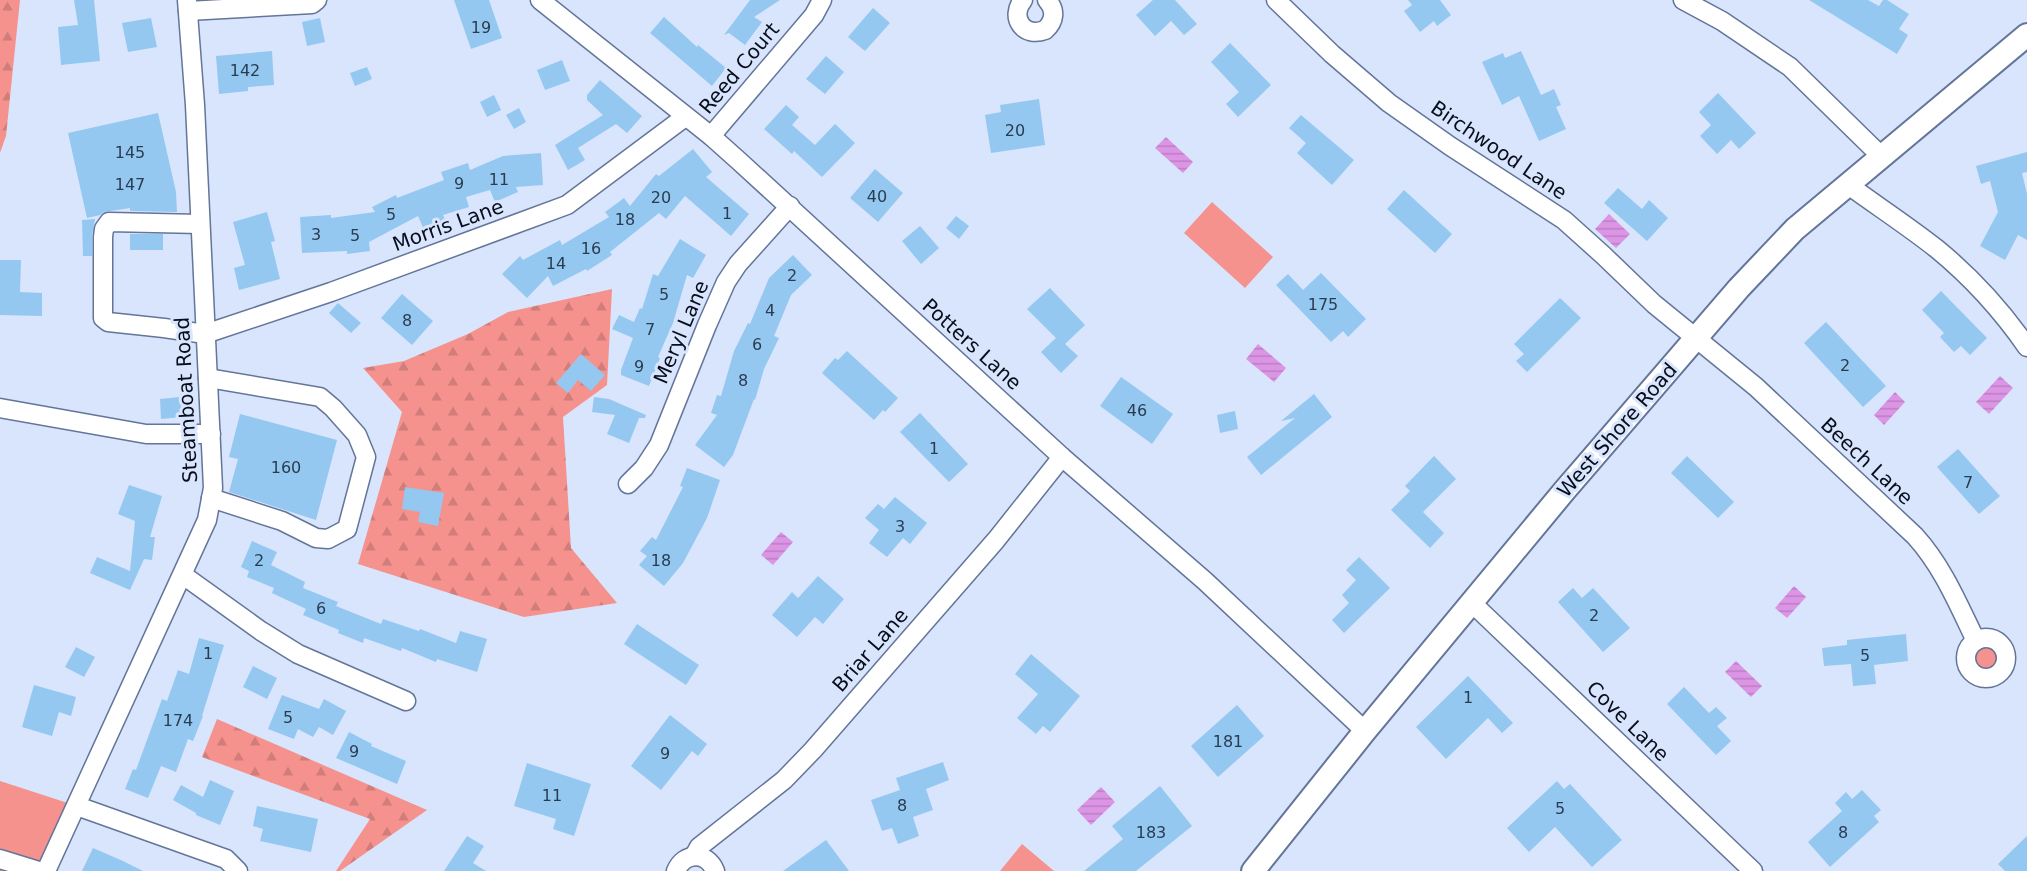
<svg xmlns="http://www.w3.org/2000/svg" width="2027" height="871" viewBox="0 0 2027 871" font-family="'DejaVu Sans',sans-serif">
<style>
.green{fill:#f5928e}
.forest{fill:url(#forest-firs)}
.water{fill:url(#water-rules)}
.building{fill:#94c8f1}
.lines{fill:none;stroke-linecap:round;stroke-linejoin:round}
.minor-casing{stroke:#637599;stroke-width:21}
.major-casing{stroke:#637599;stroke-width:26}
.minor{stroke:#fff;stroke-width:18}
.major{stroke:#fff;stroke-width:22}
.labels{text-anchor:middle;stroke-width:6;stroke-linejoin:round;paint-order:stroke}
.number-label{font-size:16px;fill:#2a3c50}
.street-label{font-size:20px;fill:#070d1b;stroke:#d8e5fd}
</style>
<defs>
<pattern id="forest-firs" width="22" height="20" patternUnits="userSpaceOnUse" patternTransform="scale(1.5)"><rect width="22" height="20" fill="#f5928e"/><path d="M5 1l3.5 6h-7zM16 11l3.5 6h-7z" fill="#d17d7a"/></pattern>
<pattern id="water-rules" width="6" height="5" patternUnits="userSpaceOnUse" patternTransform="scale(1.5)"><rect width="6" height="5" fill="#dc95e4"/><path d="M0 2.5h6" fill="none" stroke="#bb7fc3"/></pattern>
</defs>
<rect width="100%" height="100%" fill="#d8e5fd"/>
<g class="green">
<path d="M 1212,202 L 1273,257 L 1245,288 L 1184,233 Z"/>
<circle cx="1986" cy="658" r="15"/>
<path d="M 0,781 L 77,806 L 46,871 L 0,871 Z"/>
<path d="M 1022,844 L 1054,871 L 1000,871 Z"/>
</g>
<g class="forest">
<path d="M 0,0 L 20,0 L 6,136 L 0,153 Z"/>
<path d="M 612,289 L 607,385 L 563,417 L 571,548 L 617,603 L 524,617 L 358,564 L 402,412 L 363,368 L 404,361 L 468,334 L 508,312 Z"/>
<path d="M 217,719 L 427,810 L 340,871 L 336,871 L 370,819 L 202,757 Z"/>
</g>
<g class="water">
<path d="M 1166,137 L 1193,162 L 1183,173 L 1155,148 Z"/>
<path d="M 1609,214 L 1630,234 L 1616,248 L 1595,229 Z"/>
<path d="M 1258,344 L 1286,368 L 1274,382 L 1246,359 Z"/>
<path d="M 2000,376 L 2013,388 L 1989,414 L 1976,402 Z"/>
<path d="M 1895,392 L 1905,402 L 1884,425 L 1874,415 Z"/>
<path d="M 781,532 L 793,542 L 773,565 L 761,555 Z"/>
<path d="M 1794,586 L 1806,597 L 1787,618 L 1775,608 Z"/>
<path d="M 1736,661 L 1762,686 L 1751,697 L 1725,672 Z"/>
<path d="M 1101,787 L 1115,802 L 1091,825 L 1077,810 Z"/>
</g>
<g class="building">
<path d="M 74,0 L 94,0 L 100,61 L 61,65 L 58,27 L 78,25 Z"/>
<path d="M 454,0 L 489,0 L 502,38 L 471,49 Z"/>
<path d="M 750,0 L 780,0 L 754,17 L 762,22 L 745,45 L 729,33 L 724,35 Z"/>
<path d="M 1153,0 L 1175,0 L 1197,24 L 1184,35 L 1171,21 L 1155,36 L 1136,15 Z"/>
<path d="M 1408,0 L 1440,0 L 1451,15 L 1437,26 L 1434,21 L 1420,32 L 1404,11 L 1412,5 Z"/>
<path d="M 1809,0 L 1868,0 L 1879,6 L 1883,0 L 1887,0 L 1909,14 L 1899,29 L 1908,35 L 1897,54 Z"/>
<path d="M 873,8 L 890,23 L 865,51 L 848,37 Z"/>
<path d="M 664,17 L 697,47 L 698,45 L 726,68 L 712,86 L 650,33 Z"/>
<path d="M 151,18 L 157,47 L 128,52 L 122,23 Z"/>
<path d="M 320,18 L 325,42 L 307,46 L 302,22 Z"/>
<path d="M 1230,43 L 1271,85 L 1238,117 L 1226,104 L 1239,92 L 1211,62 Z"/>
<path d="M 272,51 L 274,85 L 248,87 L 248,91 L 219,94 L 216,56 Z"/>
<path d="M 1521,51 L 1541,95 L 1554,89 L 1561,105 L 1556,107 L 1566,129 L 1539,141 L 1519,96 L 1502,105 L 1482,62 L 1503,53 L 1505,58 Z"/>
<path d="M 826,56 L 844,72 L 825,94 L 806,79 Z"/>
<path d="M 562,60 L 570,81 L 545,90 L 537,70 Z"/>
<path d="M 367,67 L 372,79 L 355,86 L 350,73 Z"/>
<path d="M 600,80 L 642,116 L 627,133 L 616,124 L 578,148 L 585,160 L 568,170 L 555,145 L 603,115 L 587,100 L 587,95 Z"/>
<path d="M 1718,93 L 1756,133 L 1739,149 L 1731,140 L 1717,154 L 1700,136 L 1711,125 L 1699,112 Z"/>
<path d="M 494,95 L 501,110 L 487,117 L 480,102 Z"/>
<path d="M 1039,99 L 1045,145 L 991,153 L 985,115 L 1001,112 L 1000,105 Z"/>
<path d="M 786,105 L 799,117 L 792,125 L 815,145 L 835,124 L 855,143 L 822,177 L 794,151 L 792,154 L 764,129 Z"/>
<path d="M 519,108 L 526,122 L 514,129 L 506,115 Z"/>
<path d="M 158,113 L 176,192 L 177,212 L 130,211 L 130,208 L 104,212 L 100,215 L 87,218 L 68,133 Z"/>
<path d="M 1301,115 L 1354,160 L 1332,185 L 1297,153 L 1306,143 L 1289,128 Z"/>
<path d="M 693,149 L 712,172 L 706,177 L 749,214 L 731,236 L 685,196 L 666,219 L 659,213 L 610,252 L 612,255 L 587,271 L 586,269 L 553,286 L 548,276 L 527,298 L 502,274 L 520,256 L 523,260 L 560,240 L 562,245 L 609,217 L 605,212 L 624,198 L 630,206 L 656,174 L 659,176 Z"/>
<path d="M 2027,152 L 2027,172 L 2022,173 L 2027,194 L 2027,240 L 2018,235 L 2005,260 L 1980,246 L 1998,212 L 1990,181 L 1981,184 L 1976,166 Z"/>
<path d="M 541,153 L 543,185 L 516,187 L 518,192 L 495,202 L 490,190 L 466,197 L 469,207 L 443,215 L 446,222 L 424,230 L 418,216 L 369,242 L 370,251 L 347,254 L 347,251 L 302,253 L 300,217 L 331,215 L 331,218 L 375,212 L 372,207 L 396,195 L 397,198 L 444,180 L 441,172 L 468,163 L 470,170 L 503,156 Z"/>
<path d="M 875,169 L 903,193 L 878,222 L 850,198 Z"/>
<path d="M 1618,188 L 1642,209 L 1649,200 L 1668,218 L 1647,241 L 1604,203 Z"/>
<path d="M 1404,190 L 1452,234 L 1435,253 L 1387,209 Z"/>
<path d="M 267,212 L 275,241 L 271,242 L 280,279 L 239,290 L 234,268 L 245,265 L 233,222 Z"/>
<path d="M 956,216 L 969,226 L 959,239 L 946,228 Z"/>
<path d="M 95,219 L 92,236 L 92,256 L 83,256 L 82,220 Z"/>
<path d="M 920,226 L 939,248 L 921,264 L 902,241 Z"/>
<rect x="130" y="234" width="33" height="16"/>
<path d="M 680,239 L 706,255 L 693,278 L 687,275 L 673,323 L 658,357 L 660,358 L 649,386 L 621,375 L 621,370 L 633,338 L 612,329 L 619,315 L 634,322 L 640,308 L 642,309 L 653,274 L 658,276 Z"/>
<path d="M 793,255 L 812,275 L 791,295 L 774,336 L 779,338 L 764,369 L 755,400 L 754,399 L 733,455 L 724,467 L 695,445 L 717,415 L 711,413 L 717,395 L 721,396 L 734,351 L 748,323 L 750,324 L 769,278 Z"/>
<path d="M 0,260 L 21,260 L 20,292 L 42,293 L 42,316 L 0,315 Z"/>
<path d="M 1321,273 L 1366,319 L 1348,337 L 1343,331 L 1331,342 L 1276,285 L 1288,274 L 1303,290 Z"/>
<path d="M 1050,288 L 1085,325 L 1065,344 L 1078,356 L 1061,373 L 1041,352 L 1056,338 L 1027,309 Z"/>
<path d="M 1941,291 L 1987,338 L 1970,355 L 1961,346 L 1954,352 L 1940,337 L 1944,333 L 1922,310 Z"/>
<path d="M 402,294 L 433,321 L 412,345 L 381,318 Z"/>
<path d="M 1560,298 L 1581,318 L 1527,372 L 1516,361 L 1524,354 L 1514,344 Z"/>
<path d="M 338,303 L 361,323 L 351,333 L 329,313 Z"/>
<path d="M 1826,322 L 1886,386 L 1863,407 L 1804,343 Z"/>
<path d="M 847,351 L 898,398 L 885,412 L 883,410 L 874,420 L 822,373 L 835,358 L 838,360 Z"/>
<path d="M 581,354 L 605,375 L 591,391 L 578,380 L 568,393 L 556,383 Z"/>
<path d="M 1121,377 L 1173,414 L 1152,444 L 1100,406 Z"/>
<path d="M 1314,394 L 1332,417 L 1261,475 L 1247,457 L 1295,418 L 1281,421 Z"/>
<path d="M 180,397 L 182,417 L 161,419 L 160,399 Z"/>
<path d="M 594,397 L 609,399 L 646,415 L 645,418 L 639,418 L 629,443 L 607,434 L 615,415 L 592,412 Z"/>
<path d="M 1235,411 L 1238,429 L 1220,433 L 1217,415 Z"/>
<path d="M 920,413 L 968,464 L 949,482 L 900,432 Z"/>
<path d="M 240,414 L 337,440 L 316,520 L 229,492 L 238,459 L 229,457 Z"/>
<path d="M 1958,449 L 2000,496 L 1979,514 L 1937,467 Z"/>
<path d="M 1434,456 L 1456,479 L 1423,512 L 1444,533 L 1430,548 L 1391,510 L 1410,491 L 1405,486 Z"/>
<path d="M 1687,456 L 1734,502 L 1718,518 L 1671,473 Z"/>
<path d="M 687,468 L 720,480 L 707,518 L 683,563 L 664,586 L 639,565 L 647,556 L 640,551 L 652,537 L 656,540 L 683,487 L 680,486 Z"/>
<path d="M 129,485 L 162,496 L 150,537 L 155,537 L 152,560 L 144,559 L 130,590 L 90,573 L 97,557 L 130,571 L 135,521 L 118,514 Z"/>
<path d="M 405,487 L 444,493 L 438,526 L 418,522 L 420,512 L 402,509 Z"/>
<path d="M 895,497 L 927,523 L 910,544 L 903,538 L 887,557 L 869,543 L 879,530 L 865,518 L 878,504 L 884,509 Z"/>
<path d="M 252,541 L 277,552 L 271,565 L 305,582 L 303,588 L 338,602 L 336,606 L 381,624 L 383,619 L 419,631 L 420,629 L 456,643 L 460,631 L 487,639 L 477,672 L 437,659 L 436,662 L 402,648 L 401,651 L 364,638 L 363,643 L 338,633 L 339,630 L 303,615 L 306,609 L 272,593 L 274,588 L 247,577 L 249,571 L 241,567 Z"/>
<path d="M 1359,557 L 1390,588 L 1344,633 L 1332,620 L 1349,603 L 1342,595 L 1356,580 L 1346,570 Z"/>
<path d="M 818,576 L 844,599 L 823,624 L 815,617 L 797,637 L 772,615 L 792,592 L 798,598 Z"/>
<path d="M 1573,588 L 1582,598 L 1593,588 L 1630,628 L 1603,652 L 1558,602 Z"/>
<path d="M 637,624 L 699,665 L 686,685 L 624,644 Z"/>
<path d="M 1906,634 L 1908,661 L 1874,665 L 1876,684 L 1853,686 L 1851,664 L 1824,666 L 1822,648 L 1847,645 L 1847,640 Z"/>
<path d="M 199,638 L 224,645 L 202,716 L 203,716 L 193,741 L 188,739 L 176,772 L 161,766 L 148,798 L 125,789 L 133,769 L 136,770 L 162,699 L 167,701 L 178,670 L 189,674 Z"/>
<path d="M 76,647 L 95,657 L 84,677 L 65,667 Z"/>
<path d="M 1031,654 L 1080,696 L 1050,732 L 1043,726 L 1036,734 L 1017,718 L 1038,694 L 1015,674 Z"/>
<path d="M 253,666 L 277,678 L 267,699 L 243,687 Z"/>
<path d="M 1468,676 L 1513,723 L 1502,733 L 1488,718 L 1446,759 L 1416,727 Z"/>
<path d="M 34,685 L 76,697 L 71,716 L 59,712 L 52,736 L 22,727 Z"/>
<path d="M 1684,687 L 1709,713 L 1716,707 L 1727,718 L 1717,726 L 1731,741 L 1716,755 L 1667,704 Z"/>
<path d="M 282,695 L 319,709 L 324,699 L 346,711 L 333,735 L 319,727 L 313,737 L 298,729 L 294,739 L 268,729 Z"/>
<path d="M 1237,705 L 1264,736 L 1218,777 L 1191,746 Z"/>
<path d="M 670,715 L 707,744 L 698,756 L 692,751 L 661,790 L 631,766 Z"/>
<path d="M 349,732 L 372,744 L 371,746 L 406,761 L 397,784 L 336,758 Z"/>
<path d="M 943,762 L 949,780 L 926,789 L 933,810 L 913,817 L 919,836 L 898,844 L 892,828 L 882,831 L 871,800 L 900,790 L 896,778 Z"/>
<path d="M 527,763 L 591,784 L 574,836 L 553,829 L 556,819 L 514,806 Z"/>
<path d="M 210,780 L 234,791 L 220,825 L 196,815 L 196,813 L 173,800 L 181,785 L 203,797 Z"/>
<path d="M 1557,781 L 1564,789 L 1570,784 L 1622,840 L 1592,867 L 1555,827 L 1529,852 L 1507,828 Z"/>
<path d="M 1160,786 L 1192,826 L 1136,871 L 1084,871 L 1123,839 L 1112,826 Z"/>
<path d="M 1862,790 L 1881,810 L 1874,816 L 1879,822 L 1830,867 L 1808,842 L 1842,811 L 1835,803 L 1846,792 L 1852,799 Z"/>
<path d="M 257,806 L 318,819 L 311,852 L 260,841 L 263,829 L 253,826 Z"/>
<path d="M 467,836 L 484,846 L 473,863 L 486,871 L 444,871 Z"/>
<path d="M 2027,836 L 2027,871 L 2005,871 L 1998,864 Z"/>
<path d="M 826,840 L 849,871 L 783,871 Z"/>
<path d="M 93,848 L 123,861 L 143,871 L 82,871 Z"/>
</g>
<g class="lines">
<defs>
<g id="minor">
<path d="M 540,0 L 711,136 L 739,161 L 1062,457 L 1205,581 L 1365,731"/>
<path d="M 1023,0 C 1009,18 1024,38 1045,30 C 1055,21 1056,10 1047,0"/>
<path d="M 1276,0 L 1332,54 L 1389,103 L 1450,146 L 1564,220 L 1603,255 L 1654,304 L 1756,387 L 1915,536 C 1943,567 1958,604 1976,641"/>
<path d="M 1683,0 L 1722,21 L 1790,67 L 1881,156"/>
<path d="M 188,11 L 312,4 L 317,0"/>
<path d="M 711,136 L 814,15 L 822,0"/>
<path d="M 1847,184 C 1877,206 1908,226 1937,249 C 1971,277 2002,311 2027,347"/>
<path d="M 200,224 L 109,222 L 104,229 L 103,237 L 103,318 L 108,322 L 164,328 L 205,334 L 331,292 L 567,205 L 685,117"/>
<path d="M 208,378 L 320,397 L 333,408 L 357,435 L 366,457 L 347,529 L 328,539 L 316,538 L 282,521 L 211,498"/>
<path d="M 0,408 L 146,434 L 211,434"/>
<path d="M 628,484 L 644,468 L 659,445 L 707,325 L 726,282 L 738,264 L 790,206"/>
<path d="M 183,575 L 261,631 L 298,654 L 406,701"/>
<path d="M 1472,603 L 1753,871"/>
<circle cx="1986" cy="658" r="20"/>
<path d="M 77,806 L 226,859 L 238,871"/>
<path d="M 694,856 L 699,847 L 784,780 L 813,750 L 996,540 L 1062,457"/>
<path d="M 0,859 L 39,871"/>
<path d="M 46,871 L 207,520 L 213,488 L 195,105 L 187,0"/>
<path d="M 676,871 C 684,852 707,851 715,871"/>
</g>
<path id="major" d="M 1253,871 L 1365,731 L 1565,490 L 1739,288 L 1795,229 L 2027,35"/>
</defs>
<use href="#minor" class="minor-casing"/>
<use href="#major" class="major-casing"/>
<use href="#minor" class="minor"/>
<use href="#major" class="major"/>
</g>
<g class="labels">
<g class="number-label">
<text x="481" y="33">19</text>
<text x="245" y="76">142</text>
<text x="1015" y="136">20</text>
<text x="130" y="158">145</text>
<text x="499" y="185">11</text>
<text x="459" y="189">9</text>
<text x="130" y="190">147</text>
<text x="877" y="202">40</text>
<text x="661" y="203">20</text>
<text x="727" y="219">1</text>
<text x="391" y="220">5</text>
<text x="625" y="225">18</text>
<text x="316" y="240">3</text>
<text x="355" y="241">5</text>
<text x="591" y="254">16</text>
<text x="556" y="269">14</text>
<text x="792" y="281">2</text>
<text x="664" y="300">5</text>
<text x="1323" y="310">175</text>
<text x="770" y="316">4</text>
<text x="407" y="326">8</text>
<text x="650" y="335">7</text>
<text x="757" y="350">6</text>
<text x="1845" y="371">2</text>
<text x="639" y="372">9</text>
<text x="743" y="386">8</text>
<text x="1137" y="416">46</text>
<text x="934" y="454">1</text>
<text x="286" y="473">160</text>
<text x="1968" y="488">7</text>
<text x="900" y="532">3</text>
<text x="259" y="566">2</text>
<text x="661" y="566">18</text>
<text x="321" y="614">6</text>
<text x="1594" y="621">2</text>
<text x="208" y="659">1</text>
<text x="1865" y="661">5</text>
<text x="1468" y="703">1</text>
<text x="288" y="723">5</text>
<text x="178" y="726">174</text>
<text x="1228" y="747">181</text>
<text x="354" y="757">9</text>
<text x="665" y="759">9</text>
<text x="552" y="801">11</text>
<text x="902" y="811">8</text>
<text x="1560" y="814">5</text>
<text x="1151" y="838">183</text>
<text x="1843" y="838">8</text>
</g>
<g class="street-label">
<text transform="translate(739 68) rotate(-50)" y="7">Reed Court</text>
<text transform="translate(1499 150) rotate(34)" y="7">Birchwood Lane</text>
<text transform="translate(448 225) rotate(-20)" y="7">Morris Lane</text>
<text transform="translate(681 332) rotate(-67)" y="7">Meryl Lane</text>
<text transform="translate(972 344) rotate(42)" y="7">Potters Lane</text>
<text transform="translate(186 400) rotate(-93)" y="7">Steamboat Road</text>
<text transform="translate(1617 430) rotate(-49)" y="7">West Shore Road</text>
<text transform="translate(1867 461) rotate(43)" y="7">Beech Lane</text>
<text transform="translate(870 650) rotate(-49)" y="7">Briar Lane</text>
<text transform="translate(1628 721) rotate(44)" y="7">Cove Lane</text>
</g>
</g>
</svg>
